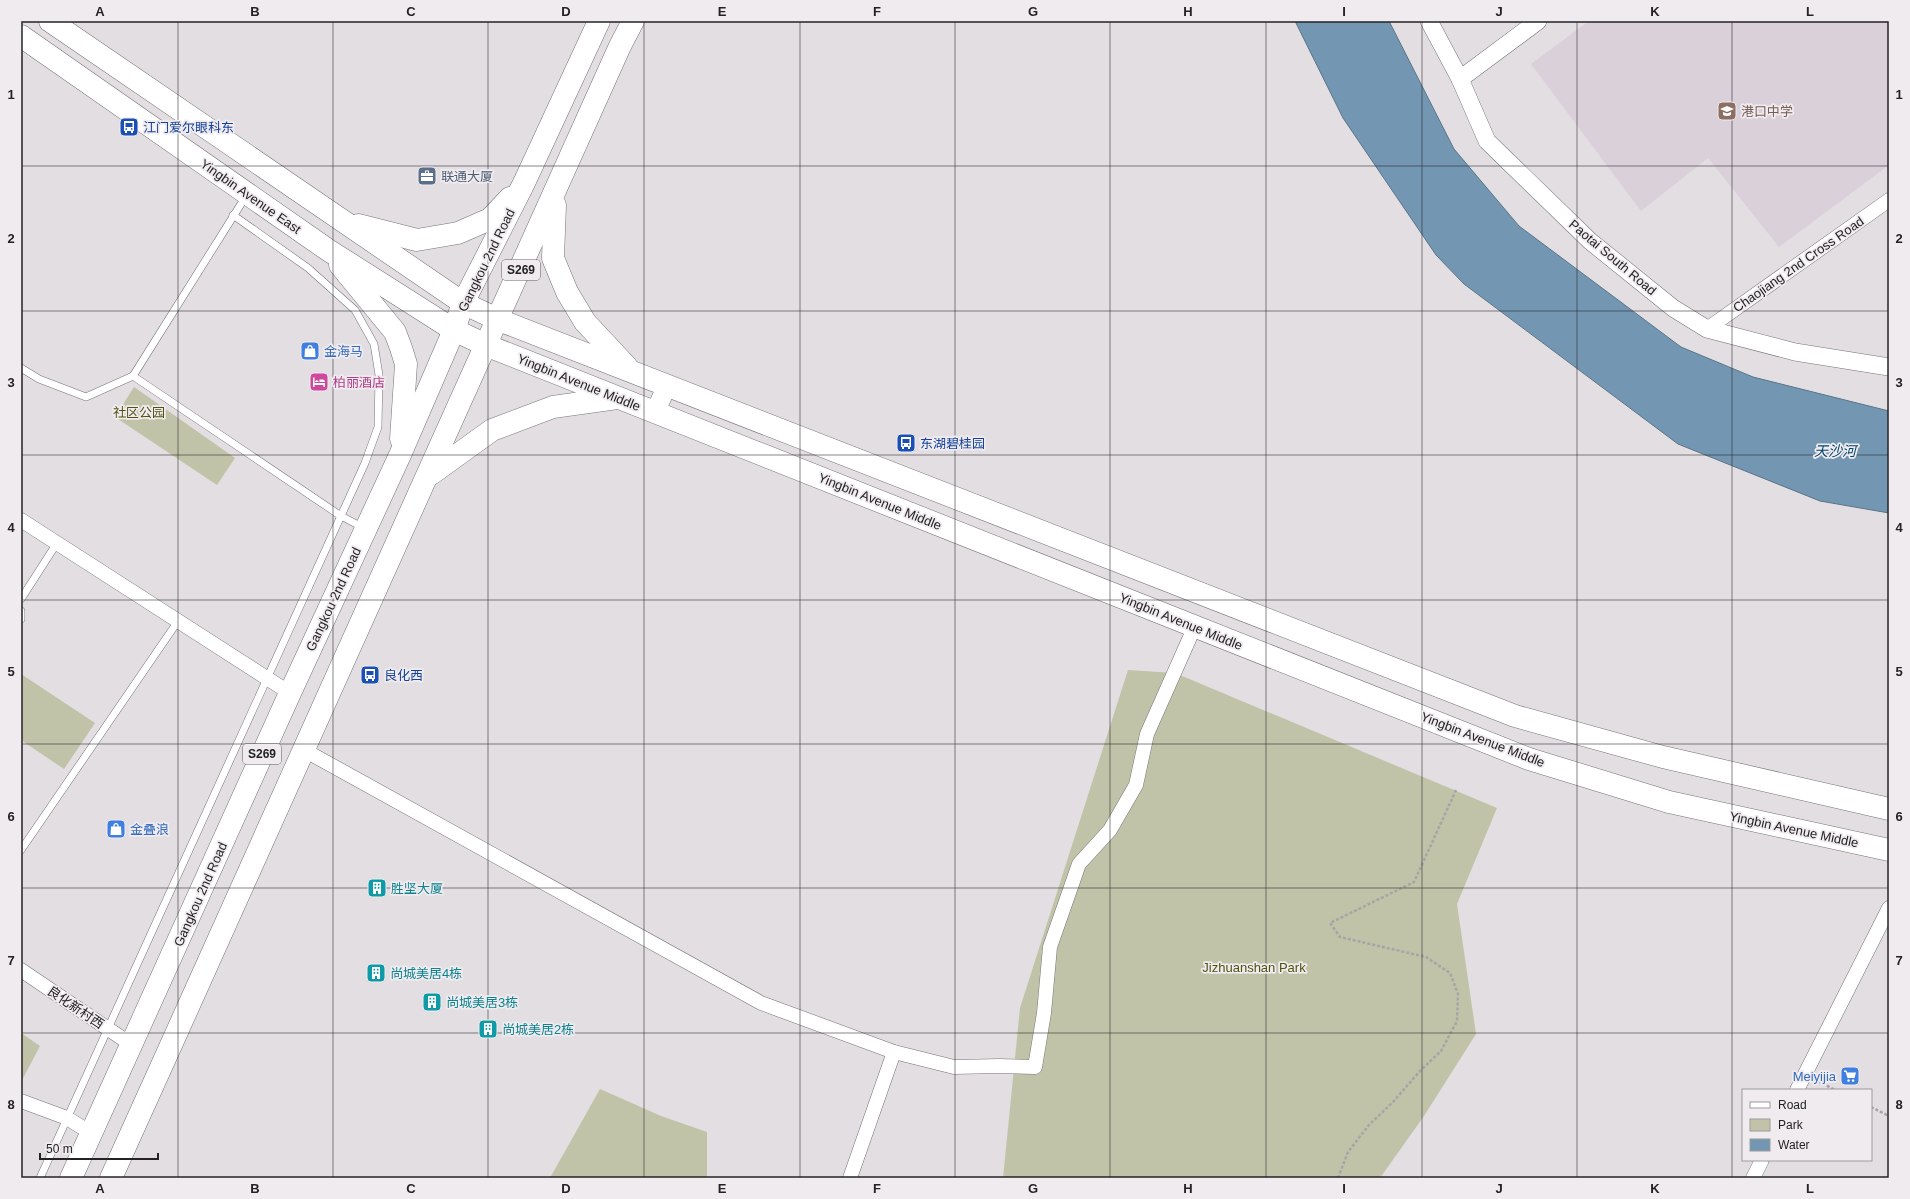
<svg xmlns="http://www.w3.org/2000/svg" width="1910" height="1199" viewBox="0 0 1910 1199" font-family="Helvetica,'Noto Sans SC',sans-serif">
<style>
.built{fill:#dad0d9}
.green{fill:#c0c3a7}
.water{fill:#7397b2;stroke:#5b7487}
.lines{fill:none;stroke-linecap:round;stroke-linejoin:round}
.service-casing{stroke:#777477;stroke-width:8}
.minor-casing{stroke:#777477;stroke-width:15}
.tertiary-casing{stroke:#777477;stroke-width:18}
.secondary-casing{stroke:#777477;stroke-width:20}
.primary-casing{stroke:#777477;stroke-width:23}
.path{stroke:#a7a4a6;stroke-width:2.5;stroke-dasharray:3 2;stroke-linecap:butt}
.service{stroke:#fff;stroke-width:7}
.minor{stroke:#fff;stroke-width:14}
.tertiary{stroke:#fff;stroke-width:17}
.secondary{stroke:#fff;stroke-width:19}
.primary{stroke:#fff;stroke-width:22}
.grid{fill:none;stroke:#242324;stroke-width:1;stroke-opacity:0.55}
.labels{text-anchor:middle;stroke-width:3.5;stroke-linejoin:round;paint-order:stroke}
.shield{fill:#efebef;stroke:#615f61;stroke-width:1}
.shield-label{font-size:12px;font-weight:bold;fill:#242324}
.education-label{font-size:13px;fill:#785e54;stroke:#efebef;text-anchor:start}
.transit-label{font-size:13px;fill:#164399;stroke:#efebef;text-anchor:start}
.service-label{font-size:13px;fill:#4e5e75;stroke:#efebef;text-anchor:start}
.street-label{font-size:13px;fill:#242324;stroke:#efebef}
.shop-label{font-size:13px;fill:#366cbe;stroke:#efebef;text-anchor:start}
.hotel-label{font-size:13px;fill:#b23c85;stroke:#efebef;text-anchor:start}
.park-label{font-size:13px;fill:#50530f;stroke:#efebef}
.culture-label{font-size:13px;fill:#0d838f;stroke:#efebef;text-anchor:start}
.water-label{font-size:14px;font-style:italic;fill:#00456a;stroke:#efebef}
.neatline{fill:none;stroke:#242324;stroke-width:1.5}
.grid-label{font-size:13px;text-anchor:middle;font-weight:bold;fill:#242324}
</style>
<rect width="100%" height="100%" fill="#e2dee1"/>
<path class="built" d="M 1589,21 L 1889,21 L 1889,165 L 1779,247 L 1708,158 L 1641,211 L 1531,64 Z"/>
<g class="green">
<path d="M 134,387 L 235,458 L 217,485 L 115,417 Z"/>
<path d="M 1128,670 L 1175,673 L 1497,808 L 1457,904 L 1476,1034 L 1424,1116 L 1380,1178 L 1003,1178 L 1020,1008 Z"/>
<path d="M 21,674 L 95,723 L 64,769 L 21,740 Z"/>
<path d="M 21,1033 L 40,1046 L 21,1082 Z"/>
<path d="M 600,1089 L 661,1116 L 707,1132 L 707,1178 L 550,1178 Z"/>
</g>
<path class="water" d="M 1295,21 L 1389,21 L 1454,149 L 1519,226 L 1681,347 L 1753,377 L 1889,411 L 1889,513 L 1820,501 L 1678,444 L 1464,284 L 1436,255 L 1343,118 Z"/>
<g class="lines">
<defs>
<g id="service">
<path d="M 246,196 L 133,376 L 341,516 L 364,528"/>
<path d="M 21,368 L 39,379 L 86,397 L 133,376"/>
<path d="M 21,599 L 57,543"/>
<path d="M 21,611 L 21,619"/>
<path d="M 21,850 L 178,621"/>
<path d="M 40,1178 L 365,463 L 378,427 L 379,375 L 374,344 L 355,310 L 308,268 L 233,215"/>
</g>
<g id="minor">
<path d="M 1707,329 L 1889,200"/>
<path d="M 21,520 L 290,693"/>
<path d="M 304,750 L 761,1003 L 894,1052 L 954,1067 L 999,1066 L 1035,1067 L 1044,1013 L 1050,947 L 1079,864 L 1110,830 L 1136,785 L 1147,734 L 1195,626"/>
<path d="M 21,970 L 132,1045"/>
<path d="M 1797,1090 L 1889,908"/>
<path d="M 21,1101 L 67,1118 L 91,1133"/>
<path d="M 850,1178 L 894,1052"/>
<path d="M 1753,1178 L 1762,1160"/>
</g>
<g id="tertiary">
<path d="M 1429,21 L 1460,79 L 1487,141 L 1590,241 L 1673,308 L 1707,329 L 1795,352 L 1889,367"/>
<path d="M 1460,79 L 1538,21"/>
</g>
<path id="secondary" d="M 655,412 L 667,386"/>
<g id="primary">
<path d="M 50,21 L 463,303 L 499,320 L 1515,716 L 1663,757 L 1889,809"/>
<path d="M 21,36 L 328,250 L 454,330 L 488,346 L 1529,759 L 1669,802 L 1889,850"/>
<path d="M 555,205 L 553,258 L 567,292 L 585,322 L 627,367"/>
<path d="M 358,225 L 417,240 L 458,233 L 490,219 L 510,198"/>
<path d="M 340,265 L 395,332 L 401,348 L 406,364 L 401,439"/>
<path d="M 431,474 L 492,430 L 553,407 L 617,398"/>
<path d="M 71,1178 L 290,693 L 400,455 L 454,330 L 463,303 L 524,183 L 599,21"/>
<path d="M 111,1178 C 281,801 453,425 620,46 L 633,21"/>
</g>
</defs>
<use href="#service" class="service-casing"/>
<use href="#minor" class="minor-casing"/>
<use href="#tertiary" class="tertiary-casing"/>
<use href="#secondary" class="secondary-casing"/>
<use href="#primary" class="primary-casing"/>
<g class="path">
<path d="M 1818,1081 L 1835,1090"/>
<path d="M 1871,1107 L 1889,1116"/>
<path d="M 1338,1178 L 1348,1152 L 1369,1125 L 1393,1102 L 1420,1071 L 1441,1051 L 1457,1021 L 1458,994 L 1450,973 L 1426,957 L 1340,937 L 1330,923 L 1414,882 L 1456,790"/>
</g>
<use href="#service" class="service"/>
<use href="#minor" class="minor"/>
<use href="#tertiary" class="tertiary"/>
<use href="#secondary" class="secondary"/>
<use href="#primary" class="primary"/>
</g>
<path class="grid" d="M 178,21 L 178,1178M 333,21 L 333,1178M 488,21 L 488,1178M 644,21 L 644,1178M 800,21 L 800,1178M 955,21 L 955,1178M 1110,21 L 1110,1178M 1266,21 L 1266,1178M 1422,21 L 1422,1178M 1577,21 L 1577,1178M 1732,21 L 1732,1178M 21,166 L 1889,166M 21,311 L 1889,311M 21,455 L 1889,455M 21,600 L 1889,600M 21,744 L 1889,744M 21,888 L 1889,888M 21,1033 L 1889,1033"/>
<defs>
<symbol id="school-square" viewBox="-11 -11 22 22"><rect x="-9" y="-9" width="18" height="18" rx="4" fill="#8d6e63" stroke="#efebef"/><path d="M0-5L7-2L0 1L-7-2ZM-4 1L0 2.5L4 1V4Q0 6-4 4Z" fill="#fff"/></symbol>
<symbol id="bus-square" viewBox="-11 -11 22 22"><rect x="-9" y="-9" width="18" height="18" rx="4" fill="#1a4fb4" stroke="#efebef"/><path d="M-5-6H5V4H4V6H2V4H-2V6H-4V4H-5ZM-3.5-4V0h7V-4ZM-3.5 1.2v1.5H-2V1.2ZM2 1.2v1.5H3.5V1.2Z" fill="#fff"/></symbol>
<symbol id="office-square" viewBox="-11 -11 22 22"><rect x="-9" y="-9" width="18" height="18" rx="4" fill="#5c6f8a" stroke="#efebef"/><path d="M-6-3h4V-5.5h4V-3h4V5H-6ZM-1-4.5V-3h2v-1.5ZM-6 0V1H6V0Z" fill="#fff"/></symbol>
<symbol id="shop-square" viewBox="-11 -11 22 22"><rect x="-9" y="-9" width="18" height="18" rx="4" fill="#3f7fe0" stroke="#efebef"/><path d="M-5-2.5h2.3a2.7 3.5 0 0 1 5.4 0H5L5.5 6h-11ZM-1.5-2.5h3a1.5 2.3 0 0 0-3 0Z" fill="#fff"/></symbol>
<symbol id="hotel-square" viewBox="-11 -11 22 22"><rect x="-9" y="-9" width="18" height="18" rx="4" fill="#d1479c" stroke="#efebef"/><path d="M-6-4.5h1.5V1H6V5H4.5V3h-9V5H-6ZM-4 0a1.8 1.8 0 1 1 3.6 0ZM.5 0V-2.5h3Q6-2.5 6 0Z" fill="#fff"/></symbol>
<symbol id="building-square" viewBox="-11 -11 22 22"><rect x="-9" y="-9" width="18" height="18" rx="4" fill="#0f9aa8" stroke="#efebef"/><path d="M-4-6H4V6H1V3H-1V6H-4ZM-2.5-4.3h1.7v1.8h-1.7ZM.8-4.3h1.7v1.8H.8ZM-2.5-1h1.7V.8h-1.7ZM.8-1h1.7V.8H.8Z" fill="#fff"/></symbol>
<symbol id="supermarket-square" viewBox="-11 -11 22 22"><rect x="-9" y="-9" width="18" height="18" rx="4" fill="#3f7fe0" stroke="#efebef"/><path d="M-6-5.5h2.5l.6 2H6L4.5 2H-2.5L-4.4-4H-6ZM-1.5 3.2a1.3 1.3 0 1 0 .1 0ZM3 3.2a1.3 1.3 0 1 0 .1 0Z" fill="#fff"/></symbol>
</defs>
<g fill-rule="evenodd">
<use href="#school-square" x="1716" y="100" width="22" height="22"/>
<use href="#bus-square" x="118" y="116" width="22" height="22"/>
<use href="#office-square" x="416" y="165" width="22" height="22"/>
<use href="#shop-square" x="299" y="340" width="22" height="22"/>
<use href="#hotel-square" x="308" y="371" width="22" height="22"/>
<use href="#bus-square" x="895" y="432" width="22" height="22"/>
<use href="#bus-square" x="359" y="664" width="22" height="22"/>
<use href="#shop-square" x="105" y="818" width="22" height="22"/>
<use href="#building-square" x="366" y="877" width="22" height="22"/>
<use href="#building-square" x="365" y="962" width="22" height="22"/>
<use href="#building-square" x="421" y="991" width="22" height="22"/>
<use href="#building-square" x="477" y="1018" width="22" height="22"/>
<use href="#supermarket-square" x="1839" y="1065" width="22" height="22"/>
</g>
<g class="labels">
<g class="shield">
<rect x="502" y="260" width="38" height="20" rx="3"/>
<rect x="243" y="744" width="38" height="20" rx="3"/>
</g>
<g class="shield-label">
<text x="521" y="274">S269</text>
<text x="262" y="758">S269</text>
</g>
<g class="education-label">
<text x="1741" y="116">港口中学</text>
</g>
<g class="transit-label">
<text x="143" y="132">江门爱尔眼科东</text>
<text x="920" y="448">东湖碧桂园</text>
<text x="384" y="680">良化西</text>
</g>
<g class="service-label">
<text x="441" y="181">联通大厦</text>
</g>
<g class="street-label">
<text transform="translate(251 196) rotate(35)" y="5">Yingbin Avenue East</text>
<text transform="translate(1613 257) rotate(40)" y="5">Paotai South Road</text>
<text transform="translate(486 260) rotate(-64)" y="5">Gangkou 2nd Road</text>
<text transform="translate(1798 264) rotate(-35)" y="5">Chaojiang 2nd Cross Road</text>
<text transform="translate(579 382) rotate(22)" y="5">Yingbin Avenue Middle</text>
<text transform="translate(880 501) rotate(22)" y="5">Yingbin Avenue Middle</text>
<text transform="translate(333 599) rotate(-65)" y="5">Gangkou 2nd Road</text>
<text transform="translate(1181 621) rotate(22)" y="5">Yingbin Avenue Middle</text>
<text transform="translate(1483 739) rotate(21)" y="5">Yingbin Avenue Middle</text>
<text transform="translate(1794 829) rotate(12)" y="5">Yingbin Avenue Middle</text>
<text transform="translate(200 894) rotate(-66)" y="5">Gangkou 2nd Road</text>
<text transform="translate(76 1007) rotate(34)" y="5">良化新村西</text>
</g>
<g class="shop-label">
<text x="324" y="356">金海马</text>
<text x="130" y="834">金叠浪</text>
<text x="1836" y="1081" text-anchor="end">Meiyijia</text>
</g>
<g class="hotel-label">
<text x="333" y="387">柏丽酒店</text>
</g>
<g class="park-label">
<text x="139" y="417">社区公园</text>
<text x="1254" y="972">Jizhuanshan Park</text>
</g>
<g class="culture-label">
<text x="391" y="893">胜坚大厦</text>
<text x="390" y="978">尚城美居4栋</text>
<text x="446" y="1007">尚城美居3栋</text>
<text x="502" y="1034">尚城美居2栋</text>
</g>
<g class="water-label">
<text x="1835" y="456">天沙河</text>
</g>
</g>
<rect width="1910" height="1199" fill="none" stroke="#efebef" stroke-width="44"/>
<rect x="1742" y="1089" width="130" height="72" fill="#efebef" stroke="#9e9b9e"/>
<rect x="1750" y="1102" width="20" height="6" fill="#ffffff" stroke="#9e9b9e"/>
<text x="1778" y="1109" font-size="12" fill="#242324">Road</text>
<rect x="1750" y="1119" width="20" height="12" fill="#c0c3a7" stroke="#9e9b9e"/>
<text x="1778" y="1129" font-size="12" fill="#242324">Park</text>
<rect x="1750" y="1139" width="20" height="12" fill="#7397b2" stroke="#9e9b9e"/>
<text x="1778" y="1149" font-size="12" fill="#242324">Water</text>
<path d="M40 1153v6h118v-6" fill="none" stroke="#242324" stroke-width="2"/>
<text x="46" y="1153" font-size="12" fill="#242324" stroke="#efebef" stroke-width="3" paint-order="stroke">50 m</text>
<rect x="22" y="22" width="1866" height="1155" class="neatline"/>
<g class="grid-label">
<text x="100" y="16">A</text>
<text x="255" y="16">B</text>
<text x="411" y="16">C</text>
<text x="566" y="16">D</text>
<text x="722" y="16">E</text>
<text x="877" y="16">F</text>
<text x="1033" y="16">G</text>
<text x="1188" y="16">H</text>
<text x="1344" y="16">I</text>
<text x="1499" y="16">J</text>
<text x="1655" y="16">K</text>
<text x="1810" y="16">L</text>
<text x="11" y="99">1</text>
<text x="1899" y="99">1</text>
<text x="11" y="243">2</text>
<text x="1899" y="243">2</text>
<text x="11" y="387">3</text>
<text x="1899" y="387">3</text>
<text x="11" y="532">4</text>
<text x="1899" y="532">4</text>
<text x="11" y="676">5</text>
<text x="1899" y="676">5</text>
<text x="11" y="821">6</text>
<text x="1899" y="821">6</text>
<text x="11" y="965">7</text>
<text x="1899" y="965">7</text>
<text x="11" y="1109">8</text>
<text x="1899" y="1109">8</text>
<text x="100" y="1193">A</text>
<text x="255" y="1193">B</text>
<text x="411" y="1193">C</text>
<text x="566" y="1193">D</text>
<text x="722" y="1193">E</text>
<text x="877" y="1193">F</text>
<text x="1033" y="1193">G</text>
<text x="1188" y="1193">H</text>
<text x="1344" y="1193">I</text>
<text x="1499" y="1193">J</text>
<text x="1655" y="1193">K</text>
<text x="1810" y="1193">L</text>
</g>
</svg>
